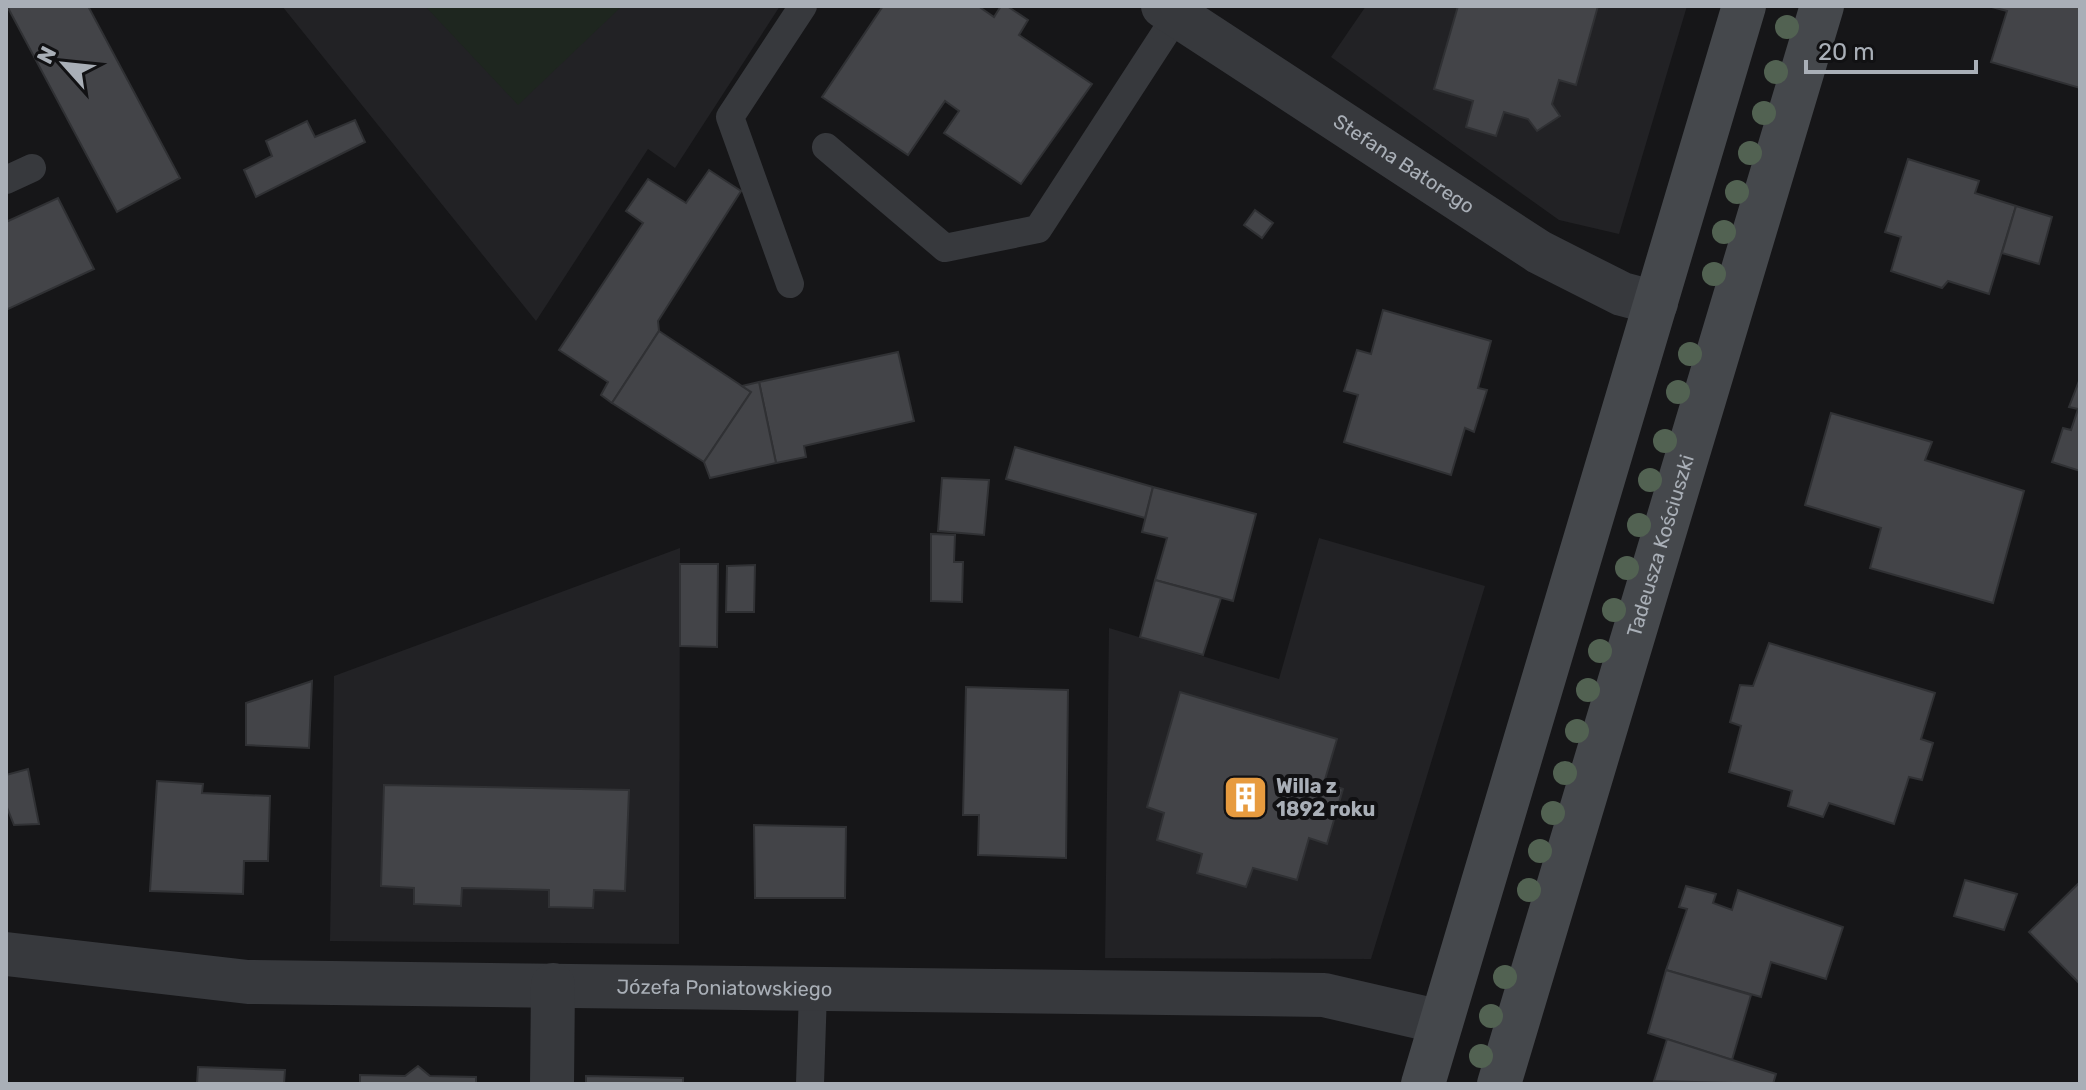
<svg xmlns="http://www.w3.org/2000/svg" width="2086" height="1090" viewBox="0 0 2086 1090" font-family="Rubik,sans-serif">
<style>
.built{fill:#222225}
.grass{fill:#1e261f}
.building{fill:#434448;stroke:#303134;stroke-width:2}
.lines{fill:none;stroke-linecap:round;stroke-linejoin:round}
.lane{stroke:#37393d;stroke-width:28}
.street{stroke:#37393d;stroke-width:44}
.secondary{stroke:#45484c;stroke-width:44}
.tree{fill:#526252}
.labels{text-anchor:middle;stroke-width:8;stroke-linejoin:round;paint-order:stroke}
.street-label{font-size:20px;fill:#a9afb7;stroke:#111113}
.poi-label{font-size:20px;font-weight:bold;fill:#a9afb7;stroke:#111113;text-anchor:start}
</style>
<rect width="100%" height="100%" fill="#161618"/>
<g class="built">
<path d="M 282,6 L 780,6 L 675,168 L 648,149 L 536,321 Z"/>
<path d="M 1366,6 L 1687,6 L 1619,234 L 1559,220 L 1331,57 Z"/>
<path d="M 1319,538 L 1485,586 L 1371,959 L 1105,958 L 1109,628 L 1279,679 Z"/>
<path d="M 680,548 L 679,944 L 330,941 L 334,676 Z"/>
</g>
<path class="grass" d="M 425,6 L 622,6 L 518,105 Z"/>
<g class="building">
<path d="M 7,6 L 88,6 L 180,178 L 117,212 Z"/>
<path d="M 883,6 L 978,6 L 994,17 L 1001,6 L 1007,6 L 1028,20 L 1019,35 L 1092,84 L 1021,184 L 944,133 L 959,111 L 945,101 L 908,155 L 822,97 Z"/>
<path d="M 1458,6 L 1598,6 L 1576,85 L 1559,80 L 1552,104 L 1560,116 L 1537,131 L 1528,119 L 1504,112 L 1496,136 L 1466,127 L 1473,101 L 1434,89 Z"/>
<path d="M 1988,6 L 2080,6 L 2080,88 L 1991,62 L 2007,11 Z"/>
<path d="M 355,120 L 365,142 L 256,197 L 244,170 L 272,156 L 266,141 L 307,121 L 315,137 Z"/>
<path d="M 1908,159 L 1979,181 L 1975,193 L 2016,206 L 1989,294 L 1948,281 L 1942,288 L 1891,271 L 1901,237 L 1885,232 Z"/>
<path d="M 709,170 L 741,191 L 658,321 L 659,331 L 612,403 L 601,395 L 608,382 L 559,350 L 643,223 L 626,211 L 648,179 L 686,203 Z"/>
<path d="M 58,198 L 94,269 L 6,310 L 6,222 Z"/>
<path d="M 2016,206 L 2052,217 L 2039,264 L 2002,253 Z"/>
<path d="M 1255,210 L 1273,223 L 1262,238 L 1244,225 Z"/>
<path d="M 1383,310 L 1491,341 L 1478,388 L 1487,390 L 1474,432 L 1465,428 L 1451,475 L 1344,442 L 1358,395 L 1344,391 L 1357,350 L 1371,354 Z"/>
<path d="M 659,331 L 751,392 L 704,462 L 612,403 Z"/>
<path d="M 898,352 L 914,421 L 804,446 L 806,457 L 776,463 L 759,382 Z"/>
<path d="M 2079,381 L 2080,382 L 2080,471 L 2052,462 L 2063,428 L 2071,430 L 2078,409 L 2069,407 Z"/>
<path d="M 759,382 L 776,463 L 710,478 L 704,462 L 751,392 L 742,386 Z"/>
<path d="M 1831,413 L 1932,442 L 1925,460 L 2024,491 L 1993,603 L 1870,568 L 1881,528 L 1805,505 Z"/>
<path d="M 1015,447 L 1153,487 L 1145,518 L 1006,479 Z"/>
<path d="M 942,478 L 989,480 L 984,535 L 938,531 Z"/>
<path d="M 1153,487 L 1256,514 L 1233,601 L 1155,580 L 1167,538 L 1142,532 Z"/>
<path d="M 931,534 L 955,535 L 954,562 L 963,562 L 962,602 L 931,601 Z"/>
<path d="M 680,564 L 718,564 L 717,647 L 680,646 Z"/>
<path d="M 755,565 L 754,612 L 726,612 L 727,566 Z"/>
<path d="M 1155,580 L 1221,598 L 1203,655 L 1140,637 Z"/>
<path d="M 1769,643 L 1935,693 L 1921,739 L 1933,743 L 1922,780 L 1909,777 L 1894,824 L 1829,803 L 1823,817 L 1788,806 L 1792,791 L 1729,772 L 1741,726 L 1730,722 L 1740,685 L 1753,686 Z"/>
<path d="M 312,681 L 309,748 L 246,745 L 246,703 Z"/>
<path d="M 966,687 L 1068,690 L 1066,858 L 978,855 L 979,815 L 963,815 Z"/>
<path d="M 1180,692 L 1337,739 L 1324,783 L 1343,789 L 1327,844 L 1309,838 L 1297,880 L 1253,868 L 1246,887 L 1197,873 L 1202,854 L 1157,840 L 1164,813 L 1147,807 Z"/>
<path d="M 28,769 L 39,824 L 14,825 L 6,805 L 6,775 Z"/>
<path d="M 157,781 L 203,784 L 202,793 L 270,796 L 268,861 L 244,861 L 243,894 L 150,891 Z"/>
<path d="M 384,785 L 629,790 L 625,891 L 594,890 L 593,908 L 549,907 L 549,890 L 462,888 L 461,906 L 414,904 L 414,888 L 381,886 Z"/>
<path d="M 754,825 L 846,827 L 845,898 L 755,898 Z"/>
<path d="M 1965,880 L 2017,894 L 2004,930 L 1954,916 Z"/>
<path d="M 2080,882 L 2080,984 L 2029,932 Z"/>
<path d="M 1686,886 L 1716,894 L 1713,903 L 1732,910 L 1738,890 L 1843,927 L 1826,979 L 1771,962 L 1761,997 L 1666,970 L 1687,909 L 1679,907 Z"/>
<path d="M 1666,970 L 1751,995 L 1732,1060 L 1648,1033 Z"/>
<path d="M 1667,1039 L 1776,1074 L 1773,1084 L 1654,1081 Z"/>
<path d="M 418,1066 L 430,1076 L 476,1077 L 476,1084 L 360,1084 L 360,1075 L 405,1076 Z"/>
<path d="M 198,1067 L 285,1070 L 284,1084 L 197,1084 Z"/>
<path d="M 586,1076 L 683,1078 L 683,1084 L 586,1084 Z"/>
</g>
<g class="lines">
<g class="lane">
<path d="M 826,147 L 945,248 L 1038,229 L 1177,15"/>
<path d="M 6,180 L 32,168"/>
<path d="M 790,284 L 730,117 L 803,6"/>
<path d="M 810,1084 L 813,991"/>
</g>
<g class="street">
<path id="s1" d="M 1163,6 L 1539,252 L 1622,294 L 1656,303"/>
<path id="s2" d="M 6,954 L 248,982 L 1324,995 L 1441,1022"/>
<path d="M 552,1084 L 553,985"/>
</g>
<g class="secondary">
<path d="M 1423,1084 L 1744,6"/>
<path id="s3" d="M 1499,1084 L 1822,6"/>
</g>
</g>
<g class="tree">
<circle cx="1787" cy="27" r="12"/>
<circle cx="1776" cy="72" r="12"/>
<circle cx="1764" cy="113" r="12"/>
<circle cx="1750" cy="153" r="12"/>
<circle cx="1737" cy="192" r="12"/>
<circle cx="1724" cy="232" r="12"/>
<circle cx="1714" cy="274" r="12"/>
<circle cx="1690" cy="354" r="12"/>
<circle cx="1678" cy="392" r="12"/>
<circle cx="1665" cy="441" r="12"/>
<circle cx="1650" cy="480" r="12"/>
<circle cx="1639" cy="525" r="12"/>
<circle cx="1627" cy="568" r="12"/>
<circle cx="1614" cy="610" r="12"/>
<circle cx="1600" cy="651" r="12"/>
<circle cx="1588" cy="690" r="12"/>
<circle cx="1577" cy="731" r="12"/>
<circle cx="1565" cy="773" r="12"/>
<circle cx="1553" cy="813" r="12"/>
<circle cx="1540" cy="851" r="12"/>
<circle cx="1529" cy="890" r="12"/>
<circle cx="1505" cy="977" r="12"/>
<circle cx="1491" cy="1016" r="12"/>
<circle cx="1481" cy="1056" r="12"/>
</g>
<defs>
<symbol id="building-square" viewBox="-11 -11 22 22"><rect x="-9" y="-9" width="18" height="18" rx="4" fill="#e79b3f" stroke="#111113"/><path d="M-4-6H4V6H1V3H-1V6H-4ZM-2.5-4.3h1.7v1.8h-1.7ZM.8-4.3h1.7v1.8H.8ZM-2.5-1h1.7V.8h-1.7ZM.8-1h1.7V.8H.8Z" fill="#fff"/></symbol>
</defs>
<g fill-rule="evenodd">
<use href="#building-square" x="1220" y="772" width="51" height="51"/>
</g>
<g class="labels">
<g class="street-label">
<text dy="7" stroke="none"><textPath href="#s1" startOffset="288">Stefana Batorego</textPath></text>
<text dy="7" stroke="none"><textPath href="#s3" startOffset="562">Tadeusza Kościuszki</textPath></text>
<text dy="7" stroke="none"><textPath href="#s2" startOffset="720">Józefa Poniatowskiego</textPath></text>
</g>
<g class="poi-label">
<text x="1276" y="793">Willa z<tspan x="1276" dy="23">1892 roku</tspan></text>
</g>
</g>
<rect width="2086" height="1090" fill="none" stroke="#a9afb7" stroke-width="16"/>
<g transform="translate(64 64) rotate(297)" stroke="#111113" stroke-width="6" paint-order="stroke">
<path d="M0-6L14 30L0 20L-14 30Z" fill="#a9afb7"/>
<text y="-12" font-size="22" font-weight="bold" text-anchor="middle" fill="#a9afb7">N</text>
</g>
<path d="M1806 60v12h170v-12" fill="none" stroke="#a9afb7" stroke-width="4"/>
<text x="1818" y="60" font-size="24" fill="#a9afb7" stroke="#111113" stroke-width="6" paint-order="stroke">20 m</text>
</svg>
